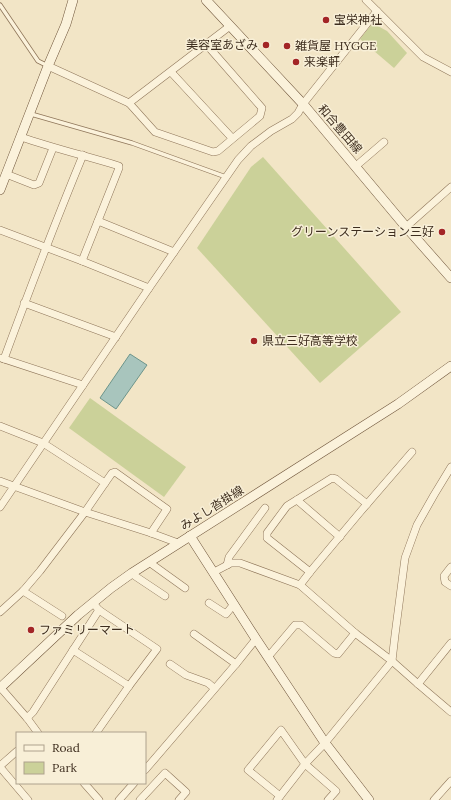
<svg xmlns="http://www.w3.org/2000/svg" width="451" height="800" viewBox="0 0 451 800" font-family="Lora,'Noto Sans JP',serif">
<style>
.green{fill:#cbd199}
.water{fill:#a8c5bd;stroke:#6d958b}
.lines{fill:none;stroke-linecap:round;stroke-linejoin:round}
.lane-casing{stroke:#8f765a;stroke-width:5}
.street-casing{stroke:#8f765a;stroke-width:8}
.secondary-casing{stroke:#71573d;stroke-width:10}
.lane{stroke:#fbf2db;stroke-width:3.5}
.street{stroke:#fbf2db;stroke-width:7}
.secondary{stroke:#fbf2db;stroke-width:9}
.poi-dot{fill:#a32526;stroke:#f8efd7;stroke-width:1.5}
.labels{text-anchor:middle;stroke-width:3;stroke-linejoin:round;paint-order:stroke}
.poi-label{font-size:12px;fill:#3e2e1f;stroke:#f8efd7;text-anchor:start}
.street-label{font-size:12px;fill:#3e2e1f;stroke:#f8efd7}
</style>
<rect width="100%" height="100%" fill="#f2e5c6"/>
<g class="green">
<path d="M 372,24 L 374,24 L 387,31 L 407,53 L 394,68 L 360,39 Z"/>
<path d="M 263,157 L 401,312 L 320,383 L 197,248 L 251,167 Z"/>
<path d="M 90,398 L 186,467 L 164,497 L 69,428 Z"/>
</g>
<path class="water" d="M 130,354 L 147,365 L 116,409 L 100,398 Z"/>
<g class="lines">
<defs>
<g id="lane">
<path d="M 0,5 L 38,61 L 48,66"/>
<path d="M 31,114 L 132,143 L 226,177"/>
</g>
<g id="street">
<path d="M 366,0 L 423,57 L 451,72"/>
<path d="M 48,66 L 129,103 L 230,26"/>
<path d="M 171,72 L 232,138"/>
<path d="M 129,103 L 155,132 L 213,152 L 218,151 L 260,116 L 262,108 L 206,44"/>
<path d="M 21,137 C 53,148 86,156 119,166 L 119,168 L 82,261"/>
<path d="M 356,166 L 384,142"/>
<path d="M 6,174 L 34,185 L 39,183 L 53,148"/>
<path d="M 98,221 L 174,252"/>
<path d="M 406,227 L 451,187"/>
<path d="M 0,230 L 82,261 L 149,288"/>
<path d="M 24,303 L 116,337"/>
<path d="M 1,358 L 83,385"/>
<path d="M 4,359 C 29,291 55,223 83,155"/>
<path d="M 0,426 L 43,443 L 105,483 L 85,512 L 40,571 L 23,591 L 0,612"/>
<path d="M 0,481 L 85,512 L 151,533 L 178,543"/>
<path d="M 105,483 L 112,473 L 115,472 L 167,509 L 151,533"/>
<path d="M 297,500 L 340,537"/>
<path d="M 0,507 L 149,288 L 238,160 L 251,146 L 271,131 L 292,119 L 298,113 L 303,104 L 377,11"/>
<path d="M 151,561 L 153,565 L 185,588"/>
<path d="M 227,565 L 229,557 L 265,508"/>
<path d="M 451,567 L 444,576 L 445,582 L 451,586"/>
<path d="M 214,572 L 231,563 L 240,563 L 300,585 L 355,633 L 392,661 L 418,684 L 451,712"/>
<path d="M 310,572 L 267,538 L 267,533 L 287,506 L 332,478 L 336,479 L 367,504"/>
<path d="M 132,573 L 135,576 L 165,596"/>
<path d="M 300,585 L 310,572 L 361,511 L 412,452"/>
<path d="M 23,591 L 62,616"/>
<path d="M 93,603 L 99,610 L 157,649 L 129,686 L 96,733"/>
<path d="M 209,603 L 226,614 L 234,604"/>
<path d="M 194,634 L 236,664"/>
<path d="M 73,650 L 129,686"/>
<path d="M 268,657 L 295,625 L 301,625 L 334,653 L 338,654 L 355,633"/>
<path d="M 170,664 L 186,675 L 208,683 L 214,688"/>
<path d="M 418,684 L 451,643"/>
<path d="M 0,687 L 27,718 L 38,733"/>
<path d="M 27,718 L 33,712 L 99,610"/>
<path d="M 0,766 L 17,751"/>
<path d="M 0,767 L 28,800"/>
<path d="M 145,770 L 236,664 L 256,639"/>
<path d="M 84,783 L 99,800"/>
<path d="M 280,796 L 248,770 L 281,730 L 305,764 L 336,791 L 328,800"/>
<path d="M 119,800 L 134,783"/>
<path d="M 140,800 L 165,773 L 186,792 L 179,800"/>
<path d="M 277,800 L 305,764 L 325,743 L 392,661 L 395,635 L 405,558 L 417,525 L 434,495 L 451,467"/>
<path d="M 434,800 L 451,781"/>
</g>
<g id="secondary">
<path d="M 206,0 L 303,104 L 406,227 L 451,278"/>
<path d="M 0,190 L 48,66 L 66,24 L 73,0"/>
<path d="M 190,536 L 256,639 L 325,743 L 369,800"/>
<path d="M 0,688 L 78,615 L 111,588 L 132,573 L 398,404 L 451,366"/>
</g>
</defs>
<use href="#lane" class="lane-casing"/>
<use href="#street" class="street-casing"/>
<use href="#secondary" class="secondary-casing"/>
<use href="#lane" class="lane"/>
<use href="#street" class="street"/>
<use href="#secondary" class="secondary"/>
</g>
<g class="poi-dot">
<circle cx="326" cy="20" r="4"/>
<circle cx="266" cy="45" r="4"/>
<circle cx="287" cy="46" r="4"/>
<circle cx="296" cy="62" r="4"/>
<circle cx="442" cy="232" r="4"/>
<circle cx="254" cy="341" r="4"/>
<circle cx="31" cy="630" r="4"/>
</g>
<g class="labels">
<g class="poi-label">
<text x="334" y="24">宝栄神社</text>
<text x="258" y="49" text-anchor="end">美容室あざみ</text>
<text x="295" y="50">雑貨屋 HYGGE</text>
<text x="304" y="66">来楽軒</text>
<text x="434" y="236" text-anchor="end">グリーンステーション三好</text>
<text x="262" y="345">県立三好高等学校</text>
<text x="39" y="634">ファミリーマート</text>
</g>
<g class="street-label">
<text transform="translate(340 129) rotate(49)" y="4">和合豊田線</text>
<text transform="translate(212 508) rotate(-32)" y="4">みよし沓掛線</text>
</g>
</g>
<rect x="16" y="732" width="130" height="52" fill="#f8efd7" stroke="#aea28d"/>
<rect x="24" y="745" width="20" height="6" fill="#fbf2db" stroke="#aea28d"/>
<text x="52" y="752" font-size="12" fill="#3e2e1f">Road</text>
<rect x="24" y="762" width="20" height="12" fill="#cbd199" stroke="#aea28d"/>
<text x="52" y="772" font-size="12" fill="#3e2e1f">Park</text>
</svg>
